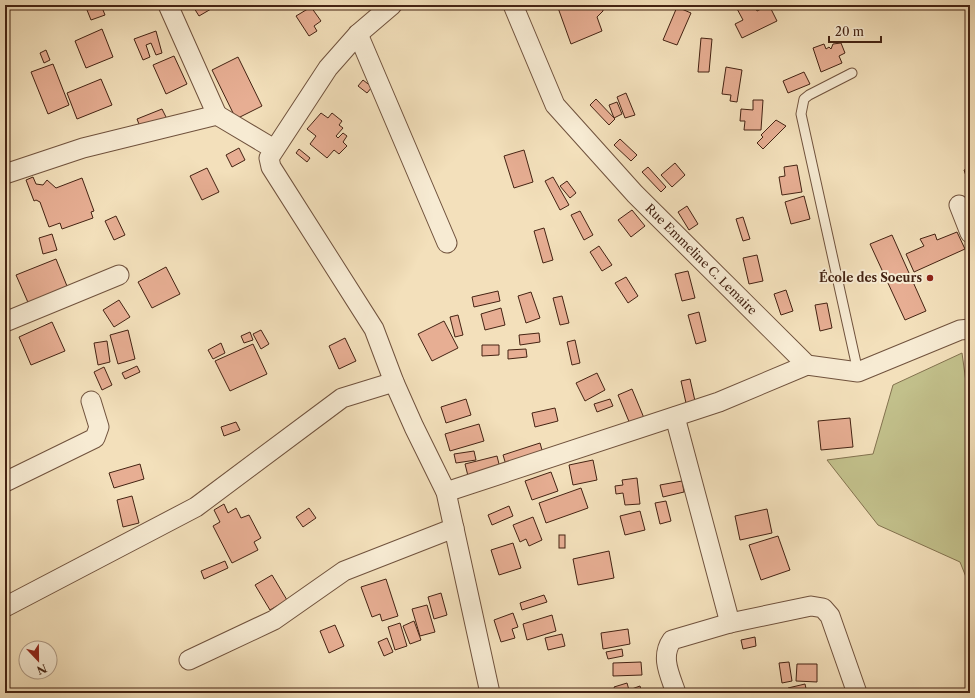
<svg xmlns="http://www.w3.org/2000/svg" width="975" height="698" viewBox="0 0 975 698" font-family="'Libre Caslon Text',serif">
<style>
.green{fill:#c2c08b;stroke:#83724f}
.building{fill:#e7ae93;stroke:#442313}
.lines{fill:none;stroke-linecap:round;stroke-linejoin:round}
.service-casing{stroke:#70523d;stroke-width:11}
.minor-casing{stroke:#70523d;stroke-width:21}
.service{stroke:#f7ebd3;stroke-width:9}
.minor{stroke:#f7ebd3;stroke-width:19}
.poi-dot{fill:#8f2418;stroke:#f7ebd3;stroke-width:1.5}
.labels{text-anchor:middle;stroke-width:4;stroke-linejoin:round;paint-order:stroke}
.street-label{font-size:12px;fill:#442313;stroke:#f7ebd3}
.poi-label{font-size:12px;font-weight:bold;fill:#442313;stroke:#f7ebd3;text-anchor:end}
</style>
<rect width="100%" height="100%" fill="#f3e0bb"/>
<filter id="stains"><feTurbulence type="fractalNoise" baseFrequency=".005" numOctaves="4"/><feColorMatrix values="0 0 0 0 .2 0 0 0 0 .09 0 0 0 0 .02 0 0 0 .5 -.17"/></filter>
<radialGradient id="worn" r=".72"><stop offset=".6" stop-color="#630" stop-opacity="0"/><stop offset="1" stop-color="#630" stop-opacity=".3"/></radialGradient>
<path class="green" d="M 962,353 L 966,382 L 970,383 L 970,587 L 960,562 L 878,525 L 827,460 L 873,454 L 893,385 Z"/>
<g class="building">
<path d="M 85,5 L 101,5 L 105,15 L 91,20 Z"/>
<path d="M 188,5 L 211,5 L 209,6 L 211,9 L 199,16 L 194,8 L 192,10 Z"/>
<path d="M 557,5 L 603,5 L 603,11 L 597,17 L 602,31 L 571,44 Z"/>
<path d="M 735,5 L 754,5 L 757,11 L 769,5 L 777,21 L 742,38 L 735,24 L 743,20 Z"/>
<path d="M 311,7 L 321,21 L 314,26 L 317,31 L 309,36 L 296,16 Z"/>
<path d="M 677,7 L 691,13 L 677,45 L 663,40 Z"/>
<path d="M 102,29 L 113,57 L 86,68 L 75,41 Z"/>
<path d="M 156,31 L 162,53 L 156,55 L 151,43 L 146,45 L 150,57 L 143,60 L 134,39 Z"/>
<path d="M 701,38 L 712,39 L 709,72 L 698,72 Z"/>
<path d="M 841,43 L 845,53 L 839,56 L 842,63 L 821,72 L 813,48 L 824,44 L 826,49 L 829,47 L 831,49 L 833,44 Z"/>
<path d="M 46,50 L 50,60 L 44,63 L 40,53 Z"/>
<path d="M 174,56 L 187,84 L 166,94 L 153,65 Z"/>
<path d="M 238,57 L 262,106 L 236,119 L 212,70 Z"/>
<path d="M 53,64 L 69,105 L 48,114 L 31,72 Z"/>
<path d="M 726,67 L 742,70 L 737,102 L 730,101 L 731,95 L 722,94 Z"/>
<path d="M 804,72 L 810,84 L 788,93 L 783,81 Z"/>
<path d="M 101,79 L 112,105 L 77,119 L 67,93 Z"/>
<path d="M 363,80 L 372,87 L 367,93 L 358,86 Z"/>
<path d="M 626,93 L 635,115 L 625,118 L 617,97 Z"/>
<path d="M 596,99 L 615,119 L 609,125 L 590,105 Z"/>
<path d="M 753,100 L 763,100 L 761,130 L 744,130 L 745,121 L 740,121 L 741,109 L 753,110 Z"/>
<path d="M 617,102 L 622,114 L 614,118 L 609,105 Z"/>
<path d="M 162,109 L 168,121 L 142,132 L 137,119 Z"/>
<path d="M 321,113 L 328,118 L 332,113 L 342,121 L 339,125 L 343,128 L 336,136 L 338,138 L 343,133 L 347,136 L 343,142 L 347,146 L 339,154 L 334,150 L 327,158 L 310,144 L 316,136 L 307,129 Z"/>
<path d="M 776,120 L 786,126 L 763,149 L 757,143 L 763,137 L 761,135 Z"/>
<path d="M 620,139 L 637,155 L 631,161 L 614,145 Z"/>
<path d="M 239,148 L 245,160 L 232,167 L 226,155 Z"/>
<path d="M 299,149 L 310,158 L 307,162 L 296,153 Z"/>
<path d="M 524,150 L 533,182 L 514,188 L 504,156 Z"/>
<path d="M 675,163 L 685,175 L 672,187 L 661,175 Z"/>
<path d="M 797,165 L 802,192 L 782,195 L 779,177 L 785,176 L 784,167 Z"/>
<path d="M 648,167 L 666,187 L 661,192 L 642,172 Z"/>
<path d="M 207,168 L 219,192 L 202,200 L 190,176 Z"/>
<path d="M 970,168 L 970,188 L 964,170 Z"/>
<path d="M 33,177 L 36,184 L 43,185 L 47,180 L 56,188 L 82,178 L 94,211 L 91,212 L 93,218 L 62,229 L 60,223 L 49,227 L 40,202 L 36,200 L 34,201 L 26,180 Z"/>
<path d="M 553,177 L 569,205 L 560,210 L 545,181 Z"/>
<path d="M 567,181 L 576,193 L 570,198 L 560,186 Z"/>
<path d="M 804,196 L 810,219 L 791,224 L 785,202 Z"/>
<path d="M 687,206 L 698,224 L 689,230 L 678,212 Z"/>
<path d="M 632,210 L 645,226 L 631,237 L 618,220 Z"/>
<path d="M 580,211 L 593,235 L 584,240 L 571,215 Z"/>
<path d="M 116,216 L 125,235 L 114,240 L 105,221 Z"/>
<path d="M 743,217 L 750,239 L 743,241 L 736,219 Z"/>
<path d="M 544,228 L 553,260 L 543,263 L 534,231 Z"/>
<path d="M 957,232 L 965,249 L 914,272 L 906,254 L 924,246 L 920,239 L 935,234 L 937,240 Z"/>
<path d="M 52,234 L 57,250 L 43,254 L 39,238 Z"/>
<path d="M 892,235 L 926,311 L 905,320 L 870,244 Z"/>
<path d="M 599,246 L 612,265 L 602,271 L 590,252 Z"/>
<path d="M 757,255 L 763,281 L 749,284 L 743,258 Z"/>
<path d="M 56,259 L 69,291 L 30,307 L 16,275 Z"/>
<path d="M 166,267 L 180,294 L 152,308 L 138,282 Z"/>
<path d="M 688,271 L 695,298 L 682,301 L 675,274 Z"/>
<path d="M 626,277 L 638,296 L 628,303 L 615,283 Z"/>
<path d="M 786,290 L 793,311 L 781,315 L 774,294 Z"/>
<path d="M 498,291 L 500,301 L 474,307 L 472,297 Z"/>
<path d="M 531,292 L 540,318 L 526,323 L 518,296 Z"/>
<path d="M 562,296 L 569,323 L 560,325 L 553,298 Z"/>
<path d="M 119,300 L 130,317 L 114,327 L 103,310 Z"/>
<path d="M 827,303 L 832,328 L 820,331 L 815,305 Z"/>
<path d="M 501,308 L 505,325 L 485,330 L 481,314 Z"/>
<path d="M 699,312 L 706,341 L 696,344 L 688,315 Z"/>
<path d="M 458,315 L 463,335 L 455,337 L 450,317 Z"/>
<path d="M 444,321 L 458,348 L 432,361 L 418,334 Z"/>
<path d="M 52,322 L 65,351 L 31,365 L 19,337 Z"/>
<path d="M 128,330 L 135,359 L 118,364 L 110,335 Z"/>
<path d="M 261,330 L 269,344 L 261,349 L 253,334 Z"/>
<path d="M 250,332 L 253,340 L 244,343 L 241,336 Z"/>
<path d="M 539,333 L 540,342 L 520,345 L 519,335 Z"/>
<path d="M 345,338 L 356,361 L 339,369 L 329,346 Z"/>
<path d="M 575,340 L 580,363 L 572,365 L 567,342 Z"/>
<path d="M 107,341 L 110,362 L 98,365 L 94,343 Z"/>
<path d="M 221,343 L 225,353 L 213,359 L 208,350 Z"/>
<path d="M 253,344 L 267,374 L 230,391 L 215,361 Z"/>
<path d="M 482,345 L 499,345 L 499,355 L 482,356 Z"/>
<path d="M 526,349 L 527,357 L 508,359 L 508,350 Z"/>
<path d="M 137,366 L 140,372 L 125,379 L 122,373 Z"/>
<path d="M 104,367 L 112,385 L 102,390 L 94,372 Z"/>
<path d="M 597,373 L 605,390 L 585,401 L 576,383 Z"/>
<path d="M 690,379 L 695,401 L 686,403 L 681,381 Z"/>
<path d="M 632,389 L 644,418 L 630,424 L 618,395 Z"/>
<path d="M 466,399 L 471,415 L 446,423 L 441,407 Z"/>
<path d="M 610,399 L 613,406 L 597,412 L 594,404 Z"/>
<path d="M 555,408 L 558,421 L 535,427 L 532,413 Z"/>
<path d="M 850,418 L 853,447 L 821,450 L 818,421 Z"/>
<path d="M 236,422 L 240,430 L 224,436 L 221,427 Z"/>
<path d="M 479,424 L 484,441 L 450,451 L 445,434 Z"/>
<path d="M 540,443 L 544,457 L 507,468 L 503,455 Z"/>
<path d="M 474,451 L 476,460 L 456,463 L 454,454 Z"/>
<path d="M 497,456 L 500,468 L 468,476 L 465,464 Z"/>
<path d="M 593,460 L 597,480 L 573,485 L 569,465 Z"/>
<path d="M 140,464 L 144,479 L 114,488 L 109,473 Z"/>
<path d="M 551,472 L 558,491 L 532,500 L 525,481 Z"/>
<path d="M 637,478 L 640,504 L 625,505 L 623,493 L 616,494 L 615,486 L 623,485 L 622,480 Z"/>
<path d="M 682,481 L 684,492 L 663,497 L 660,485 Z"/>
<path d="M 581,488 L 588,508 L 546,523 L 539,503 Z"/>
<path d="M 132,496 L 139,523 L 123,527 L 117,500 Z"/>
<path d="M 666,501 L 671,521 L 660,524 L 655,503 Z"/>
<path d="M 224,504 L 228,513 L 236,508 L 241,518 L 249,515 L 261,538 L 254,542 L 258,550 L 232,563 L 213,526 L 220,522 L 214,510 Z"/>
<path d="M 509,506 L 513,516 L 492,525 L 488,515 Z"/>
<path d="M 309,508 L 316,518 L 303,527 L 296,517 Z"/>
<path d="M 767,509 L 772,533 L 740,540 L 735,516 Z"/>
<path d="M 640,511 L 645,530 L 625,535 L 620,516 Z"/>
<path d="M 533,517 L 542,540 L 529,546 L 526,539 L 520,542 L 513,525 Z"/>
<rect x="559" y="535" width="6" height="13"/>
<path d="M 778,536 L 790,570 L 761,580 L 749,545 Z"/>
<path d="M 513,543 L 521,568 L 499,575 L 491,550 Z"/>
<path d="M 609,551 L 614,578 L 578,585 L 573,559 Z"/>
<path d="M 225,561 L 228,568 L 204,579 L 201,571 Z"/>
<path d="M 272,575 L 287,600 L 270,610 L 255,585 Z"/>
<path d="M 386,579 L 398,616 L 382,621 L 380,614 L 372,617 L 361,587 Z"/>
<path d="M 441,593 L 447,615 L 434,619 L 428,597 Z"/>
<path d="M 544,595 L 547,602 L 522,610 L 520,603 Z"/>
<path d="M 427,605 L 435,632 L 420,636 L 412,609 Z"/>
<path d="M 513,613 L 518,627 L 512,629 L 515,638 L 501,642 L 494,620 Z"/>
<path d="M 552,615 L 556,631 L 527,640 L 523,624 Z"/>
<path d="M 414,621 L 421,640 L 410,644 L 403,626 Z"/>
<path d="M 400,623 L 407,646 L 395,650 L 388,627 Z"/>
<path d="M 335,625 L 344,646 L 329,653 L 320,631 Z"/>
<path d="M 628,629 L 630,644 L 603,649 L 601,633 Z"/>
<path d="M 562,634 L 565,646 L 548,650 L 545,638 Z"/>
<path d="M 755,637 L 756,646 L 743,649 L 741,640 Z"/>
<path d="M 387,638 L 393,652 L 384,656 L 378,642 Z"/>
<path d="M 622,649 L 623,656 L 608,659 L 606,652 Z"/>
<path d="M 641,662 L 642,675 L 613,676 L 613,663 Z"/>
<path d="M 789,662 L 792,681 L 782,683 L 779,663 Z"/>
<path d="M 797,664 L 817,664 L 817,682 L 796,681 Z"/>
<path d="M 627,683 L 629,690 L 640,686 L 642,693 L 616,693 L 614,687 Z"/>
<path d="M 805,684 L 807,693 L 789,693 L 788,688 Z"/>
</g>
<g class="lines">
<defs>
<path id="service" d="M 852,73 L 809,95 L 804,99 L 801,114 L 858,372"/>
<g id="minor">
<path d="M 168,5 L 217,115"/>
<path d="M 392,5 L 358,34 L 328,68 L 269,158 L 271,167 L 374,329 L 394,382 L 414,427 L 446,492 L 490,693"/>
<path id="s1" d="M 513,5 L 555,105 L 635,194 L 807,365 L 858,372 L 960,330 L 970,329"/>
<path d="M 358,34 L 447,243"/>
<path d="M 5,174 L 83,148 L 217,115 L 274,149"/>
<path d="M 959,205 L 970,233"/>
<path d="M 5,322 L 119,275"/>
<path d="M 675,417 L 730,623"/>
<path d="M 5,482 L 95,438 L 99,427 L 91,401"/>
<path d="M 446,492 L 719,402 L 807,365"/>
<path d="M 5,607 L 196,507 L 342,398 L 394,382"/>
<path d="M 189,660 L 274,620 L 344,571 L 454,528"/>
<path d="M 676,693 C 670,675 660,657 672,640 L 730,623 L 811,606 L 823,608 L 830,616 L 857,693"/>
</g>
</defs>
<use href="#service" class="service-casing"/>
<use href="#minor" class="minor-casing"/>
<use href="#service" class="service"/>
<use href="#minor" class="minor"/>
</g>
<circle class="poi-dot" cx="930" cy="278" r="4"/>
<g class="labels">
<g class="street-label">
<text dy="4" stroke="none"><textPath href="#s1" startOffset="321">Rue Emmeline C. Lemaire</textPath></text>
</g>
<g class="poi-label">
<text x="922" y="282">École des Soeurs</text>
</g>
</g>
<rect width="975" height="698" fill="none" stroke="#f3e0bb" stroke-width="20"/>
<rect x="6" y="6" width="963" height="686" fill="none" stroke="#442313" stroke-width="2"/>
<rect x="10" y="10" width="955" height="678" fill="none" stroke="#442313"/>
<g transform="translate(38 660) rotate(158)"><circle r="19" fill="#f7ebd3" stroke="#af9b86"/>
<path d="M0-3L7 15L0 10L-7 15Z" fill="#8f2418"/>
<text y="-6" font-size="11" font-weight="bold" text-anchor="middle" fill="#442313">N</text>
</g>
<path d="M829 36v6h52v-6" fill="none" stroke="#442313" stroke-width="2"/>
<text x="835" y="36" font-size="12" fill="#442313" stroke="#f7ebd3" stroke-width="3" paint-order="stroke">20 m</text>
<rect width="100%" height="100%" filter="url(#stains)"/>
<rect width="100%" height="100%" fill="url(#worn)"/>
</svg>
